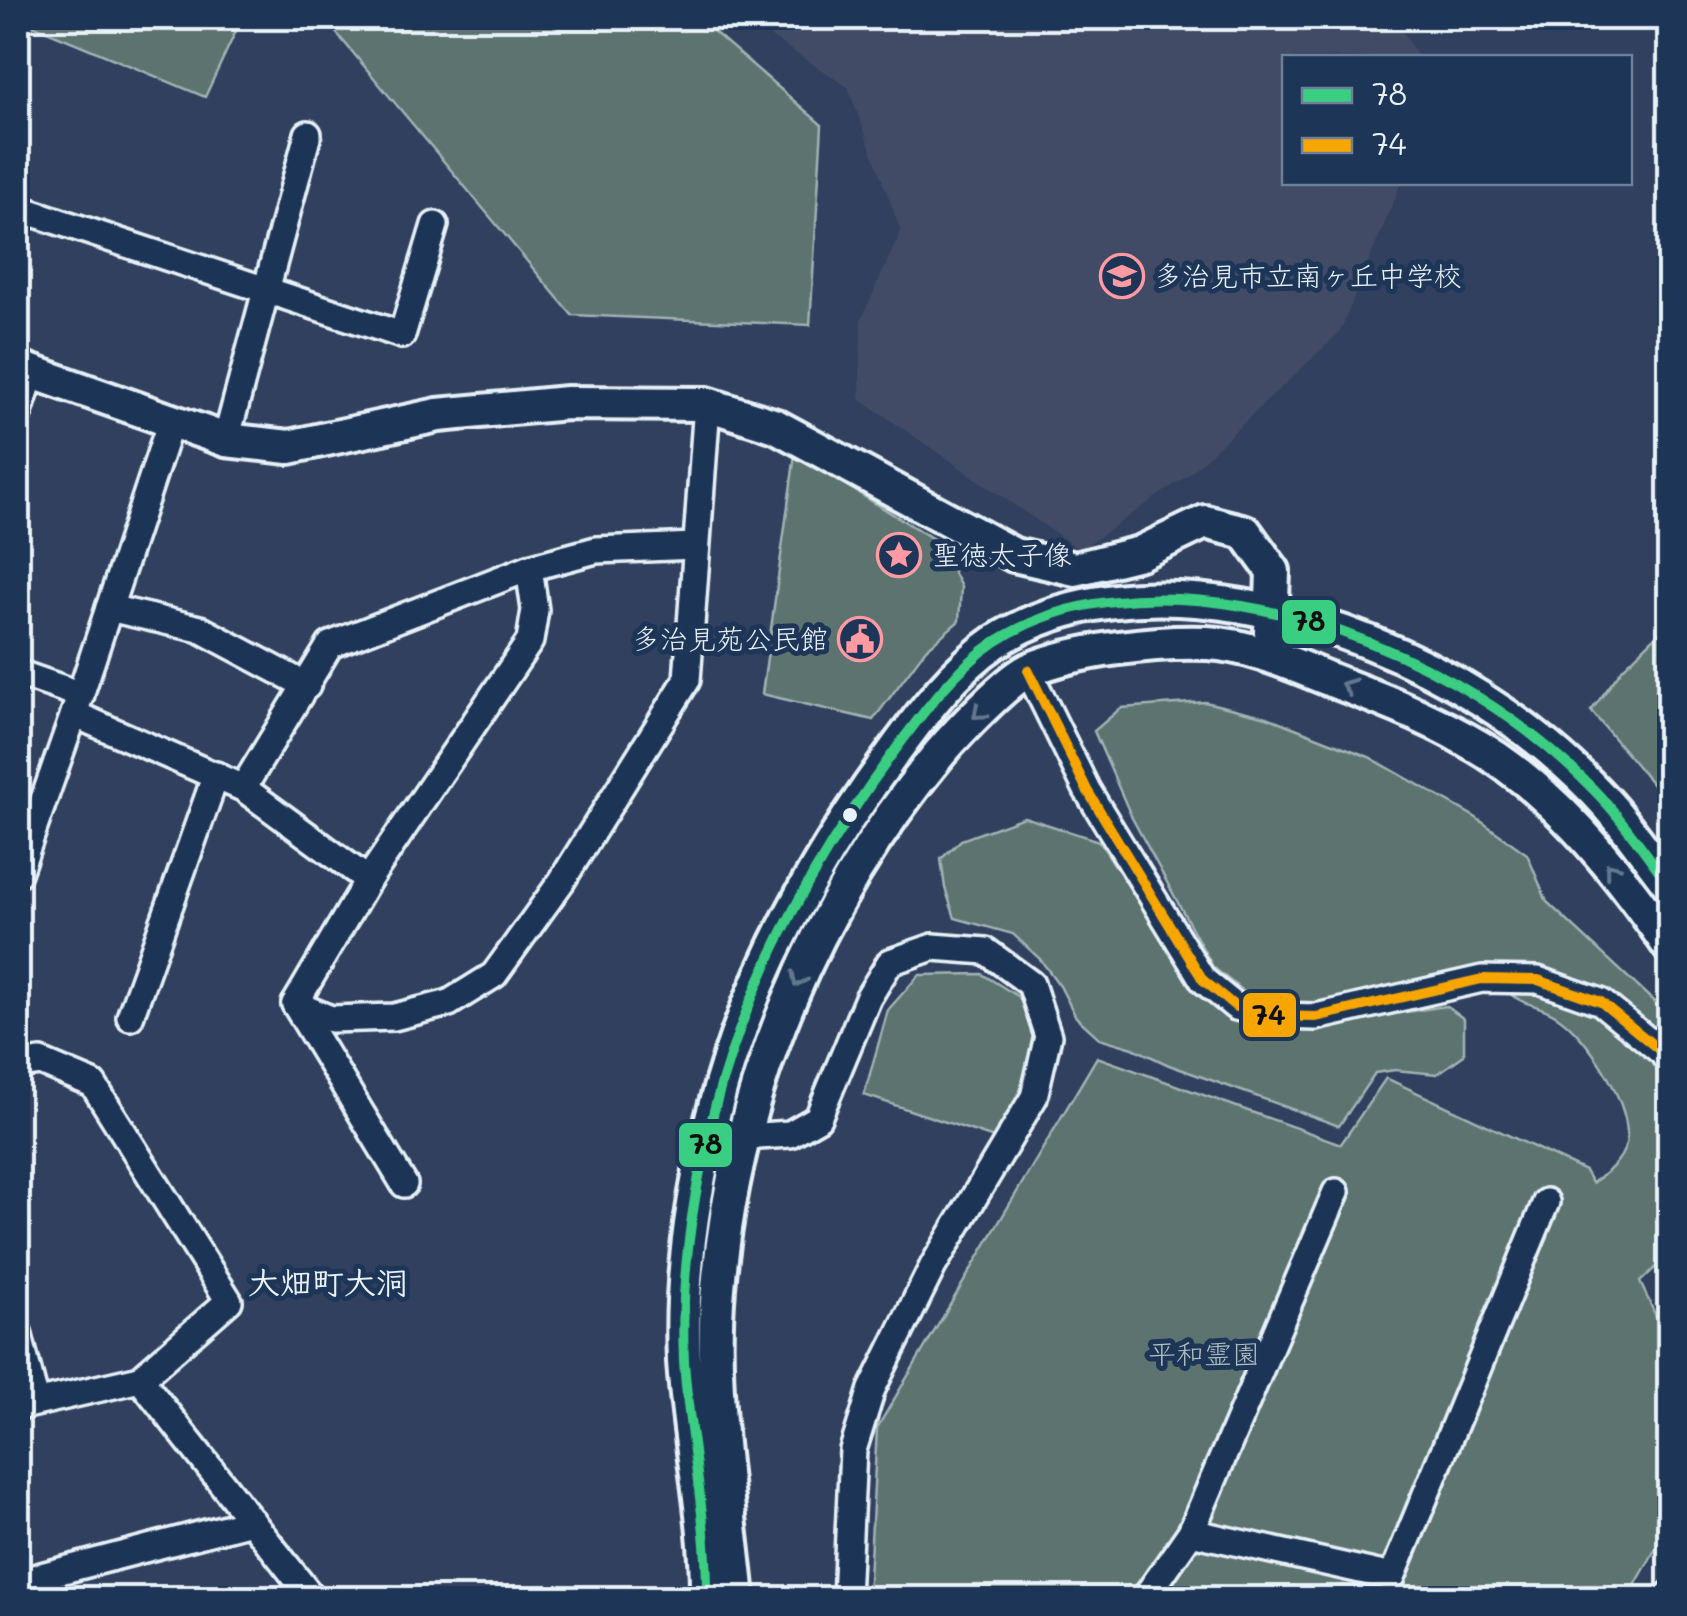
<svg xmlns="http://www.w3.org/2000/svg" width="1687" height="1616" viewBox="0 0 1687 1616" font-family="Mali,'Klee One',sans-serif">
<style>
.built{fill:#424b66}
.green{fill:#5b736f;stroke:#a2b2b4;stroke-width:2.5}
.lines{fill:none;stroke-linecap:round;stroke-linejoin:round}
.minor-casing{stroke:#e8f1f8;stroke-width:32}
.tertiary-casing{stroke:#e8f1f8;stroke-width:40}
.minor{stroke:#1d3557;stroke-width:25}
.tertiary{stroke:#1d3557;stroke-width:32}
.bus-1-casing{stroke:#1d3557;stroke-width:18}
.bus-2-casing{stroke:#1d3557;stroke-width:18}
.bus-1{stroke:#3ace82;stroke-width:10}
.bus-2{stroke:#f7a600;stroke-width:10}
.oneway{stroke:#64778f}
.bus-dot{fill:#e8f1f8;stroke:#1d3557;stroke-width:4}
.labels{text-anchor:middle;stroke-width:10;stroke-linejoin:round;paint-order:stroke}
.poi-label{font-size:28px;fill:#e8f1f8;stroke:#1d3557;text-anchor:start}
.park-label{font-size:28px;fill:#b0bfc1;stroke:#1d3557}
.quarter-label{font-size:32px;font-weight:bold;fill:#e8f1f8;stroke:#1d3557}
.line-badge{stroke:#1d3557;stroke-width:4}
.pale-badge-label{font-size:28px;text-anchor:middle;font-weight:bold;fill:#111}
</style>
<rect width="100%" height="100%" fill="#31405e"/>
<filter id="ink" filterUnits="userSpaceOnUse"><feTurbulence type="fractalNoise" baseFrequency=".01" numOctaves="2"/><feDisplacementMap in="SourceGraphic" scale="20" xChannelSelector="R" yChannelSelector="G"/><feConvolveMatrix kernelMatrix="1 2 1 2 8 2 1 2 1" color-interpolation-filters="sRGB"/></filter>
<g filter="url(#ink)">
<path class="built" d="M 754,18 L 1394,18 L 1418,57 L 1284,58 L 1284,182 L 1401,183 L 1340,332 L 1188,475 L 1080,550 L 860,399 L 861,320 L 901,231 L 848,87 L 754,26 Z"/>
<g class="green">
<path d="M 18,18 L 242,18 L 205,97 L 30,24 L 18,26 Z"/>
<path d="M 324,18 L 698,18 L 822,125 L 810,325 L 572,315 Z"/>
<path d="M 795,454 L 938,542 L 961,587 L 959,621 L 926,649 L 873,720 L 762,694 Z"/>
<path d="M 1669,623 L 1669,804 L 1591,711 L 1623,668 Z"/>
<path d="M 1205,702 L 1267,717 L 1369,757 L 1475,817 L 1527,854 L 1547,902 L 1663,1010 L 1653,1032 L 1574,977 L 1534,967 L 1488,968 L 1307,1005 L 1255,1001 L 1213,967 L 1132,818 L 1094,731 L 1121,708 Z"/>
<path d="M 1024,817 L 1099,841 L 1194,987 L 1222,1012 L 1257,1023 L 1301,1028 L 1446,1006 L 1464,1019 L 1464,1055 L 1437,1074 L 1395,1070 L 1375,1073 L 1339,1126 L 1169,1065 L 1133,1048 L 1099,1038 L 1076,1017 L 1060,986 L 1040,959 L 1013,934 L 955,918 L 945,888 L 941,859 L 961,840 Z"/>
<path d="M 982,974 L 1019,997 L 1036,1033 L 1026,1095 L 997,1139 L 864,1095 L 888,1010 L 919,975 Z"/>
<path d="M 1538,989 L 1597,1006 L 1669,1075 L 1669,1245 L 1658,1265 L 1640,1282 L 1669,1344 L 1669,1525 L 1628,1598 L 868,1598 L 877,1428 L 1097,1057 L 1341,1144 L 1386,1078 L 1585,1171 L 1592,1183 C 1609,1172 1627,1157 1627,1135 C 1627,1098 1587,1036 1557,1016 C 1541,1005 1522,1005 1508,992 Z"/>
</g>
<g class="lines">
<defs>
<g id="minor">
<path d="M 18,208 L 402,335 L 435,225"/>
<path d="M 18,415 L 32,372"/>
<path d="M 226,440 L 308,134"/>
<path d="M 109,608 L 200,629 L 307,686"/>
<path d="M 1028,670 L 1087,790 L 1203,980 L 1236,1007 L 1274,1016 L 1316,1017 L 1482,979 L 1538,980 L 1601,1002 L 1663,1053 L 1670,1064"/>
<path d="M 18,673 L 81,695"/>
<path d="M 74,714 L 243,788 L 368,880"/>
<path d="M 243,788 L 330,645 L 529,568 L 596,550 L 696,546"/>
<path d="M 18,873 L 74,714 L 171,421"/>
<path d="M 295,1004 L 331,1019 L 394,1017 L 449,1003 L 494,975 L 561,882 L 687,680 L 707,404"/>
<path d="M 130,1017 L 216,775"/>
<path d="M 18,1065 L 41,1062 L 93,1084 L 229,1301 L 140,1379 L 18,1407"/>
<path d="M 743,1137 L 790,1134 L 818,1118 L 868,998 L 890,962 L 933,947 L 986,951 L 1031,984 L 1048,1036 L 1034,1097 L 933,1266 L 872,1389 L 853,1450 L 846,1598"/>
<path d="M 404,1184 L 295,1004 L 368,880 L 530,641 L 535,610 L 529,568"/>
<path d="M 18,1332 L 36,1402"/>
<path d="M 140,1379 L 312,1598"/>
<path d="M 1191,1532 L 1392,1577 L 1546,1202"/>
<path d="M 18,1582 L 252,1521"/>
<path d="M 1145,1598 L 1191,1532 L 1336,1192"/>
<path d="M 1666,1598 L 1670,1594"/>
</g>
<g id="tertiary">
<path d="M 18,367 L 226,440 L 289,447 L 438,415 L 567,403 L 707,404 L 776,426 L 1014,555 L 1075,569 L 1140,553 L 1205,522 L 1245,532 L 1273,571 L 1271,632"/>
<path d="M 707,1598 C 708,1519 689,1440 684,1361 C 680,1275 693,1190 715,1107 C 749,977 816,857 896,749 C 924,711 955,669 995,642 C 1134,552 1353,617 1481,699 C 1526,727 1573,766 1608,805 C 1630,830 1649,858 1670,885"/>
<path d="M 738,1598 C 728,1496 709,1390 718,1288 C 735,1091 814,904 940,753 C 957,733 1009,678 1031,669 C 1076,650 1158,641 1207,643 C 1248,645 1289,663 1326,678 C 1373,696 1421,714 1465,739 C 1550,785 1616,868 1670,947"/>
</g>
</defs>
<use href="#minor" class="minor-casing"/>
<use href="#tertiary" class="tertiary-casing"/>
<use href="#minor" class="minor"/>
<use href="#tertiary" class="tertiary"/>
<defs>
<path id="bus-1" d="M 707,1598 C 708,1519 689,1440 684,1361 C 680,1275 693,1190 715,1107 C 749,977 816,857 896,749 C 924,711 955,669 995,642 C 1134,552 1353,617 1481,699 C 1526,727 1573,766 1608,805 C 1630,830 1649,858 1670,885"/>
<path id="bus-2" d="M 1028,670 L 1087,790 L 1203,980 L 1236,1007 L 1274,1016 L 1316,1017 L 1482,979 L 1538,980 L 1601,1002 L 1663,1053 L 1670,1064"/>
</defs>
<use href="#bus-1" class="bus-1-casing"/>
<use href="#bus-2" class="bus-2-casing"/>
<use href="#bus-1" class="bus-1"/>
<use href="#bus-2" class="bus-2"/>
</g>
<defs><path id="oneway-chevron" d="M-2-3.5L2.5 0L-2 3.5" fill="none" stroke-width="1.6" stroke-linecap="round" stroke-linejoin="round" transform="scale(2.5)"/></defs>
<g class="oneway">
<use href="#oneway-chevron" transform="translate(1348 686) rotate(-159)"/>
<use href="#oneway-chevron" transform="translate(979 713) rotate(139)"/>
<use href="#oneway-chevron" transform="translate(1611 869) rotate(-128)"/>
<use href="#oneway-chevron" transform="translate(798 980) rotate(117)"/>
</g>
</g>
<defs>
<symbol id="school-ring" viewBox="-11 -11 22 22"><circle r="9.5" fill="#1d3557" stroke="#ff9aa2" stroke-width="1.5"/><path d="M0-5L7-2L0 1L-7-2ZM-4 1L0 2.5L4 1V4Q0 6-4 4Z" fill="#ff9aa2"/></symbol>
<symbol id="sight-ring" viewBox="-11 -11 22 22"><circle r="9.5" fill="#1d3557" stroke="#ff9aa2" stroke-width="1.5"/><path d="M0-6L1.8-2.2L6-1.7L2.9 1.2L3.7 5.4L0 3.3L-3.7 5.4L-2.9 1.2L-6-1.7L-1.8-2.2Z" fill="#ff9aa2"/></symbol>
<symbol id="civic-ring" viewBox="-11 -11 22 22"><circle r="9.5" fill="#1d3557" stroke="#ff9aa2" stroke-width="1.5"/><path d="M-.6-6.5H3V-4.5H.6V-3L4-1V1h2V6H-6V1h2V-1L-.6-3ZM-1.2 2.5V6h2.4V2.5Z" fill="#ff9aa2"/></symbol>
</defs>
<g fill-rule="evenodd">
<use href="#school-ring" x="1097" y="251" width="50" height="50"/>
<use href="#sight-ring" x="874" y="530" width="50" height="50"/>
<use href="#civic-ring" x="835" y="614" width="50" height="50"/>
</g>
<circle class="bus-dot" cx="850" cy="815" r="9"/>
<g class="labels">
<g class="poi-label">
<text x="1154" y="286">多治見市立南ヶ丘中学校</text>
<text x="932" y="565">聖徳太子像</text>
<text x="828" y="649" text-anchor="end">多治見苑公民館</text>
</g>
<g class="park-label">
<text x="1204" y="1364">平和霊園</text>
</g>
<g class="quarter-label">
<text x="328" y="1294">大畑町大洞</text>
</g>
</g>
<g class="line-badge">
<rect x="1280" y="598" width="58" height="48" rx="10" fill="#3ace82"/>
<rect x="1241" y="991" width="57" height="48" rx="10" fill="#f7a600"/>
<rect x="677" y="1121" width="57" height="48" rx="10" fill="#3ace82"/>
</g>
<g class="pale-badge-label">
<text x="1309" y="631">78</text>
<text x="1269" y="1025">74</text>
<text x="706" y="1154">78</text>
</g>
<rect width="1687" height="1616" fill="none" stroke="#1d3557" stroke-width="60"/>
<rect x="30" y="30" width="1627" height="1556" fill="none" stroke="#e8f1f8" stroke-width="4" filter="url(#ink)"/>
<rect x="1282" y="55" width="350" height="130" fill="#1d3557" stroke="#6e8097" stroke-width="2.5"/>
<rect x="1302" y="88" width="50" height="15" fill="#3ace82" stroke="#6e8097" stroke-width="2.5"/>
<text x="1372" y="105" font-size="30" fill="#e8f1f8">78</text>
<rect x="1302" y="138" width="50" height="15" fill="#f7a600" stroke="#6e8097" stroke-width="2.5"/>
<text x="1372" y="155" font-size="30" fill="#e8f1f8">74</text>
</svg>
